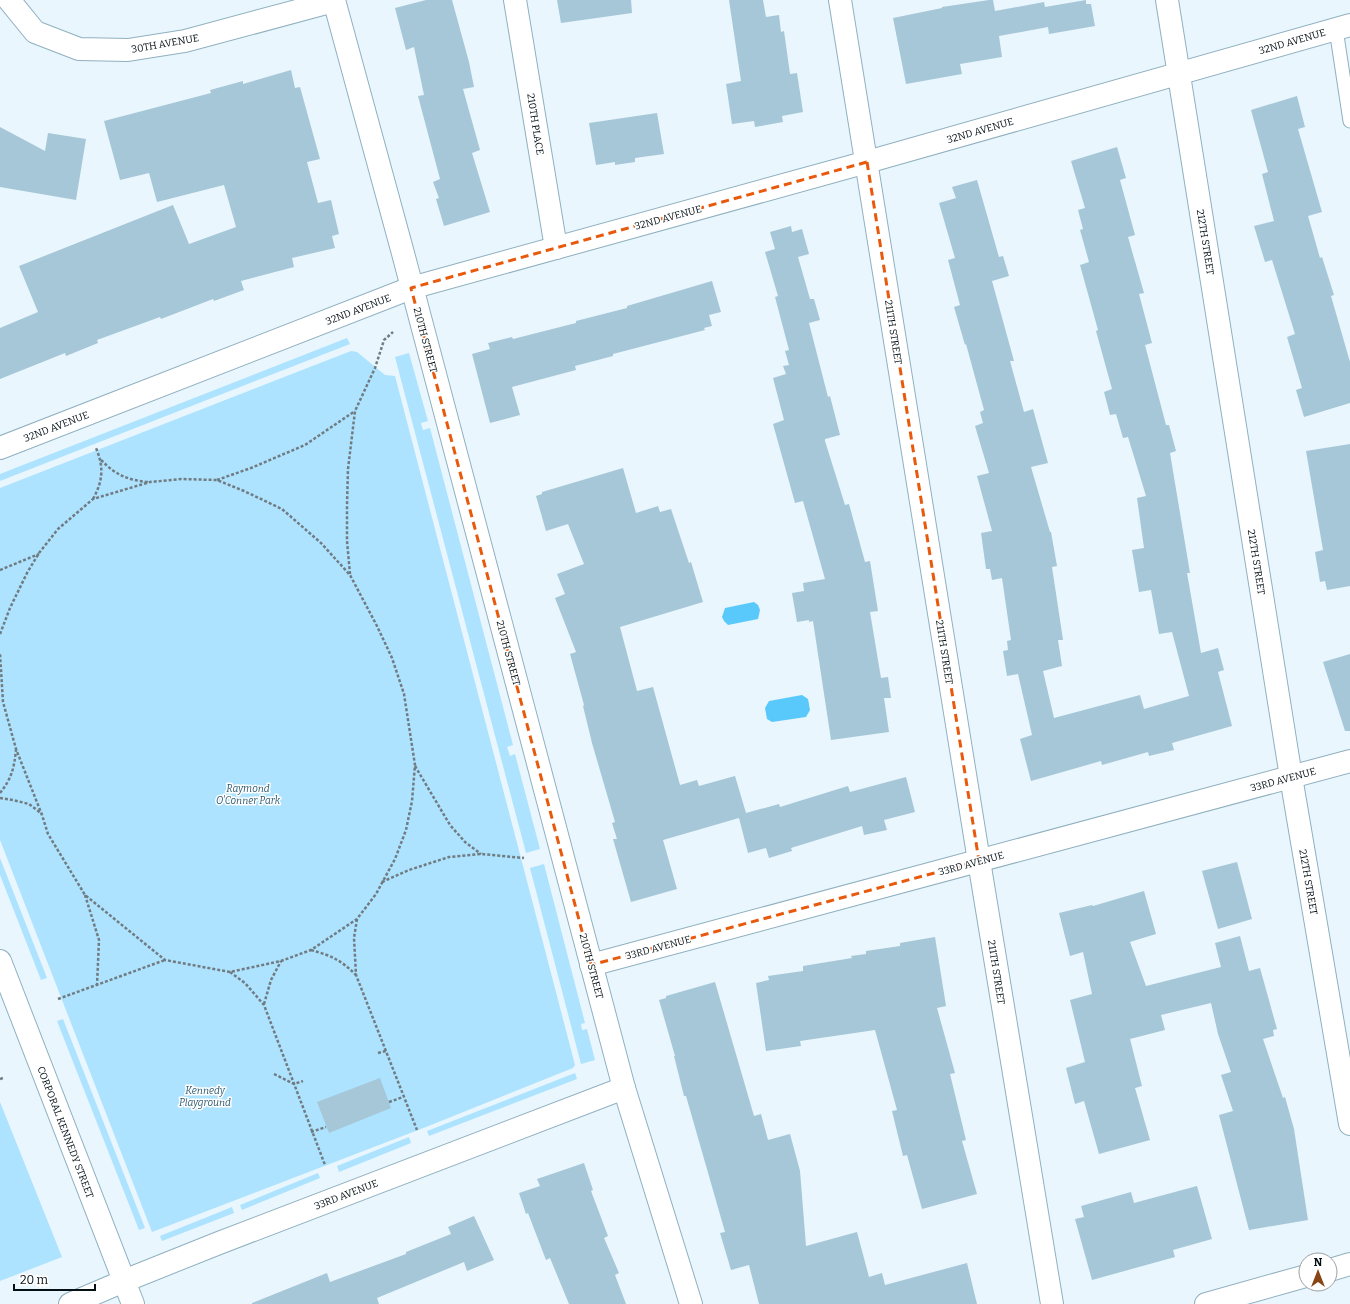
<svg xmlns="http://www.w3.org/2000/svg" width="1350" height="1304" viewBox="0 0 1350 1304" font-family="Bitter,serif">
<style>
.green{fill:#ade3ff}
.water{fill:#59c9fb}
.building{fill:#a6c7d8}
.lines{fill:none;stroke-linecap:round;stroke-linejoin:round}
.service-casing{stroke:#90b0c0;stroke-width:15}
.minor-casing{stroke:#90b0c0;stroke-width:24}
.tertiary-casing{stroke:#90b0c0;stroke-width:24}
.path{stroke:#707c82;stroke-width:2.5;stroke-dasharray:3 2;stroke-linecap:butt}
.service{stroke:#fff;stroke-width:13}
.minor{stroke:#fff;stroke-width:22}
.tertiary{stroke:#fff;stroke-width:22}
.marked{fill:none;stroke:#e8590c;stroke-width:3;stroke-dasharray:8 5;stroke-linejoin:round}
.labels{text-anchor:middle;stroke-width:3;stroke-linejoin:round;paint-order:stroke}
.street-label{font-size:10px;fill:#051015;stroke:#fff}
.park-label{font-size:10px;font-style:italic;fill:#2d5b71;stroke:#fff}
</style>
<rect width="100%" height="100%" fill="#e9f6fd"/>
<g class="green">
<path d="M 347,338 L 350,344 L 0,481 L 0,474 Z"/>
<path d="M 351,351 L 357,352 L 385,375 L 395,376 L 575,1065 L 573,1068 L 426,1127 L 152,1232 L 0,840 L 0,488 Z"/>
<path d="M 409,353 L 428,421 L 421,423 L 423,430 L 430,428 L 513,745 L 507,747 L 510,756 L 515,754 L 540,849 L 526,853 L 395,357 Z"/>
<path d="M 0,858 L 47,978 L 41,980 L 0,875 Z"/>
<path d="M 544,864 L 585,1023 L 581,1024 L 582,1030 L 587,1029 L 595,1060 L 581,1064 L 530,868 Z"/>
<path d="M 63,1019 L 145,1228 L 139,1230 L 57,1021 Z"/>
<path d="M 575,1073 L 577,1079 L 429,1136 L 427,1131 Z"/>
<path d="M 0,1102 L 62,1257 L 0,1281 Z"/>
<path d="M 409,1137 L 411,1143 L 339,1172 L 337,1166 Z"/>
<path d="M 318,1173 L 320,1178 L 242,1210 L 240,1205 Z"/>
<path d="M 232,1207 L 234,1213 L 162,1241 L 160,1236 Z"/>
</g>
<g class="water">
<path d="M 754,602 L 758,605 L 760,610 L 758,619 L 728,625 L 724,621 L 722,617 L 725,608 Z"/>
<path d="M 802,695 L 808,699 L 810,710 L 806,717 L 772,722 L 767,719 L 765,708 L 769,701 Z"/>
</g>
<g class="building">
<path d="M 426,0 L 452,0 L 469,62 L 474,87 L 463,89 L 480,150 L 472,153 L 490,212 L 444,226 L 436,199 L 439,198 L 433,182 L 440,179 L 418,96 L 424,95 L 414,47 L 406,50 L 395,8 Z"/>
<path d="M 557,0 L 631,0 L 632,13 L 561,23 Z"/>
<path d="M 729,0 L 763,0 L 766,17 L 779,15 L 781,32 L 784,31 L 790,74 L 797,73 L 803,112 L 782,116 L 783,122 L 755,127 L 754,121 L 732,124 L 726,84 L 741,81 Z"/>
<path d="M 989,0 L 993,0 L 995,11 L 1044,2 L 1045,7 L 1086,0 L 1086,4 L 1091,4 L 1095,26 L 1049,34 L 1048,27 L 999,36 L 1002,57 L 960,64 L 962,74 L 906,84 L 893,18 L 942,8 L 942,7 Z"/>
<path d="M 291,70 L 295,88 L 300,87 L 320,159 L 307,162 L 318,203 L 331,200 L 339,234 L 332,236 L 335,248 L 292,258 L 294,267 L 241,281 L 244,290 L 214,301 L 213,299 L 161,319 L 160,317 L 97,340 L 98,343 L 66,356 L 65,353 L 0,379 L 0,328 L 38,312 L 19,266 L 173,205 L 189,244 L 236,227 L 224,185 L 157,202 L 149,173 L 120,180 L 104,121 L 211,93 L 210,90 L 243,81 L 243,84 Z"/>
<path d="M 1297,96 L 1305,127 L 1298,129 L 1322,212 L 1308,216 L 1320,258 L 1322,257 L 1334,295 L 1331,296 L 1350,362 L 1350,403 L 1304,417 L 1296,390 L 1302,388 L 1287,337 L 1295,334 L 1272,260 L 1265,262 L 1254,226 L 1274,221 L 1262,174 L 1268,172 L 1251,110 Z"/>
<path d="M 657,113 L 664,154 L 635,158 L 635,162 L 615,165 L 615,162 L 596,165 L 589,123 Z"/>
<path d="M 0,127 L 45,151 L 48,133 L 86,139 L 76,200 L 0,187 Z"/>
<path d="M 1117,147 L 1126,178 L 1120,180 L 1135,235 L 1128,237 L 1144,293 L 1139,294 L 1152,343 L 1145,345 L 1166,425 L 1169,425 L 1176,451 L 1170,453 L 1190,573 L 1187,573 L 1201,653 L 1218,648 L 1224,670 L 1218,672 L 1232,726 L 1172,743 L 1174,750 L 1149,756 L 1148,752 L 1102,765 L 1101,761 L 1031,781 L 1020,739 L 1032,735 L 1018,674 L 1007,676 L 1003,651 L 1008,650 L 1007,641 L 1011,640 L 1002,578 L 992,580 L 990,569 L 986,569 L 981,533 L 992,531 L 977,476 L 989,473 L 975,426 L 983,423 L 980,412 L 984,410 L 966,344 L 965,345 L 954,307 L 960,305 L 948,260 L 955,258 L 939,203 L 956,198 L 952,187 L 977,180 L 999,257 L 1003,256 L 1009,276 L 992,281 L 1014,361 L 1010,361 L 1024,412 L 1033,409 L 1048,463 L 1031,467 L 1050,532 L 1051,532 L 1057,566 L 1052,567 L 1063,640 L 1058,640 L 1062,666 L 1043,671 L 1054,718 L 1140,695 L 1144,709 L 1189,696 L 1172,632 L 1159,634 L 1151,590 L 1139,592 L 1132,550 L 1144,548 L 1137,498 L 1146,496 L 1128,437 L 1123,438 L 1116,414 L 1110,415 L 1104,392 L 1112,389 L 1096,331 L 1098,330 L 1080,265 L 1089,262 L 1080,230 L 1083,229 L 1078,210 L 1085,208 L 1071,161 Z"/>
<path d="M 791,226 L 792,232 L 802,229 L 809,254 L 798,257 L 810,299 L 814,299 L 820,320 L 809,323 L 828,397 L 830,396 L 840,435 L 825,439 L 825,441 L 845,505 L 849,504 L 865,562 L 870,561 L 878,611 L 870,612 L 881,678 L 888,677 L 891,698 L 884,698 L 889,732 L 831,740 L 813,621 L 809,622 L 809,620 L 797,622 L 792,593 L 804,591 L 803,583 L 825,579 L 803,501 L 795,503 L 773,424 L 784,420 L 773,378 L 786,374 L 783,366 L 789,365 L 785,351 L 789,350 L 775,297 L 778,296 L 765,252 L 775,249 L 770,232 Z"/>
<path d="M 712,281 L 721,312 L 709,315 L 712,326 L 704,328 L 705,330 L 613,354 L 613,356 L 575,366 L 576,370 L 512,387 L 520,415 L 490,423 L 472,354 L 490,349 L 488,343 L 512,337 L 513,339 L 576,323 L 576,321 L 627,308 L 627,306 Z"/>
<path d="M 1350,444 L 1350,586 L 1327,590 L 1325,581 L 1320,582 L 1315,552 L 1323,550 L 1306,451 Z"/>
<path d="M 623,468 L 636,513 L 658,506 L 660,512 L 671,509 L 689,563 L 691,562 L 703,602 L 620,627 L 637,691 L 653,687 L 680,785 L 697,780 L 699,786 L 735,776 L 746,813 L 779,804 L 780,807 L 848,786 L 850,792 L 906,777 L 915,812 L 884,820 L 887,830 L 864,835 L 862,826 L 791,848 L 792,851 L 769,858 L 766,848 L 748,853 L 739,818 L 663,840 L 677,889 L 631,902 L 613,839 L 617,839 L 612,823 L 615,822 L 592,743 L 583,706 L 584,705 L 570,654 L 576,652 L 555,598 L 565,594 L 557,574 L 584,564 L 568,524 L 546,531 L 536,496 L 542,494 L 542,492 Z"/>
<path d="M 1350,654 L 1350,731 L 1345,731 L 1323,662 Z"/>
<path d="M 1237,862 L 1252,919 L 1218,929 L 1202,871 Z"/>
<path d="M 1144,891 L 1156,934 L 1130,942 L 1146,986 L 1221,967 L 1215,943 L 1240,936 L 1249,971 L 1260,968 L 1277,1029 L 1273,1030 L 1274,1036 L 1263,1039 L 1283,1098 L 1285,1097 L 1294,1129 L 1308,1220 L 1249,1230 L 1219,1115 L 1233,1111 L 1221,1075 L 1231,1072 L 1218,1034 L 1211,1003 L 1161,1015 L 1165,1030 L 1130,1039 L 1142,1086 L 1135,1088 L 1150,1140 L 1099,1154 L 1084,1101 L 1075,1104 L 1066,1068 L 1085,1062 L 1070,1000 L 1092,994 L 1083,952 L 1070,956 L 1059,913 L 1092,905 L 1093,906 Z"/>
<path d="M 935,937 L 946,1006 L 937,1008 L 955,1073 L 950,1074 L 966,1140 L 962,1141 L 977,1194 L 922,1209 L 907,1155 L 903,1156 L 892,1111 L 897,1110 L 875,1030 L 800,1041 L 801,1046 L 766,1051 L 756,983 L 769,980 L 768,976 L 803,971 L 803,966 L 852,958 L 851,956 L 866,954 L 866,951 L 900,946 L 900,943 Z"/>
<path d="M 715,982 L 754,1116 L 761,1114 L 768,1140 L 790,1134 L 800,1171 L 806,1246 L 857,1232 L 869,1277 L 882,1273 L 885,1285 L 967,1263 L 977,1304 L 759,1304 L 749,1265 L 731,1270 L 720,1233 L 725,1232 L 686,1096 L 684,1096 L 674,1056 L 675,1056 L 659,1000 L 666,998 L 666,996 Z"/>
<path d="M 380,1078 L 391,1108 L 329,1133 L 317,1102 Z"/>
<path d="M 584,1163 L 593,1190 L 591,1191 L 608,1236 L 604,1238 L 619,1273 L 615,1275 L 626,1304 L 569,1304 L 550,1258 L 546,1260 L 528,1213 L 526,1214 L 519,1193 L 540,1186 L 537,1179 Z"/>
<path d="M 1197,1186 L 1212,1239 L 1173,1250 L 1175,1257 L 1092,1280 L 1075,1219 L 1084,1217 L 1081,1206 L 1131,1192 L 1134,1203 Z"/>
<path d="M 474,1216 L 494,1260 L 467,1271 L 464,1262 L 377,1298 L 379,1304 L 252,1304 L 252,1303 L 327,1273 L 330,1282 L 406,1254 L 406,1252 L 451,1234 L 448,1227 Z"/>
</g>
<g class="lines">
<defs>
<path id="service" d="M 1336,29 L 1350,121"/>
<g id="minor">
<path d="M 9,0 L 35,32 L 79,49 L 128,50 L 185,41 L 334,1"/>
<path d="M 334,0 L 404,257 L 624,1088 L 691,1304"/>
<path d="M 515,0 L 556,248"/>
<path d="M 840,0 L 979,861 L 1052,1304"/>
<path d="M 1167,0 L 1291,777 L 1350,1124"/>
<path d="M 0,961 L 133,1304"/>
<path d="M 591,965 L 1350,761"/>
<path d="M 1330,1270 L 1350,1264"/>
<path d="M 70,1304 L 124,1281 L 219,1243 L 624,1088"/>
<path d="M 1206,1304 L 1306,1276"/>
</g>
<path id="tertiary" d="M 0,448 L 411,288 L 867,162 L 1350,25"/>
</defs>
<use href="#service" class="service-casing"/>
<use href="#minor" class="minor-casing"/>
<use href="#tertiary" class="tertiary-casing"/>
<g class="path">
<path d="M 101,460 C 116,475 127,480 148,482"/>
<path d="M 217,480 L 251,468 L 305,445 L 355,411"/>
<path d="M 93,499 C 103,481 104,467 96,448"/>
<path d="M 0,570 L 39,554"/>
<path d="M 350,574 L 347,541 L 347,505 L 348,469 L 355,411 L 375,368 L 384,340 L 393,332"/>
<path d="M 0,634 L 10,608 L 27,573 L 39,553 L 58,529 L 93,499 L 150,482 L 181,479 L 217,480 L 244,491 L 282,509 L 321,543 L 350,575 L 377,626 L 392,658 L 404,694 L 415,765 L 412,801 L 406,830 L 395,859 L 376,894 L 357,919 L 311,950 L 281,961 L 230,972 L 165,960 L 85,895 L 48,834 L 42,815 L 16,749 L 3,702 L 0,654"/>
<path d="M 415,766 L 450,825 L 465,842 L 481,854"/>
<path d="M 0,793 C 12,778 14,768 16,750"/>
<path d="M 0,798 L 13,800 L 29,804 L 42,814"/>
<path d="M 382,882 L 409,870 L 449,857 L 481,854 L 524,858"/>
<path d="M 85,895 L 99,940 L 97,985"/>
<path d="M 357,919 L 354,938 L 356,975 L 417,1130"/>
<path d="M 311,950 C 332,956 341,960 356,975"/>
<path d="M 230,972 L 245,983 L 264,1005 L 325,1165"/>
<path d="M 58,999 L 165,960"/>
<path d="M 264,1004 L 271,980 L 281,961"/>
<path d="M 378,1053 L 386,1051"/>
<path d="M 274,1074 L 294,1084 L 303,1081"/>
<path d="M 0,1079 L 3,1078"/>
<path d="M 389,1102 L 403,1097"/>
<path d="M 311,1132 L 326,1127"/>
</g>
<use href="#service" class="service"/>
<use href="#minor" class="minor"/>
<use href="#tertiary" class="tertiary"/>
</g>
<path class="marked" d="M 867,162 L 979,861 L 591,965 L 411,288 Z"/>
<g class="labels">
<g class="street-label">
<text transform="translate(1292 41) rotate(-16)" y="4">32ND AVENUE</text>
<text transform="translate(165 43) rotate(-10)" y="4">30TH AVENUE</text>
<text transform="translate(536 124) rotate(81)" y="4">210TH PLACE</text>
<text transform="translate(980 130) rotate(-16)" y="4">32ND AVENUE</text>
<text transform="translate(668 217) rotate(-15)" y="4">32ND AVENUE</text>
<text transform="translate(1206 242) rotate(81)" y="4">212TH STREET</text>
<text transform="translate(358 309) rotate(-21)" y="4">32ND AVENUE</text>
<text transform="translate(894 332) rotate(81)" y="4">211TH STREET</text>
<text transform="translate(426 340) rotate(75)" y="4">210TH STREET</text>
<text transform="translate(56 426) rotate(-21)" y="4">32ND AVENUE</text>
<text transform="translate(1257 562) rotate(81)" y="4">212TH STREET</text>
<text transform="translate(945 652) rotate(81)" y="4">211TH STREET</text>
<text transform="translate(509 653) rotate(75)" y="4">210TH STREET</text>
<text transform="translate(1283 779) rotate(-15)" y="4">33RD AVENUE</text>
<text transform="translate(971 863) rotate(-15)" y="4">33RD AVENUE</text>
<text transform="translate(1309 882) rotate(80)" y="4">212TH STREET</text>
<text transform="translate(658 947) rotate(-15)" y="4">33RD AVENUE</text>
<text transform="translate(592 966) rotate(75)" y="4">210TH STREET</text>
<text transform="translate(997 972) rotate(81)" y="4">211TH STREET</text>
<text transform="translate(66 1132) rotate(69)" y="4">CORPORAL KENNEDY STREET</text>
<text transform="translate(346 1194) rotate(-21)" y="4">33RD AVENUE</text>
</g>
<g class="park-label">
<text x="248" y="792">Raymond<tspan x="248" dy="12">O'Conner Park</tspan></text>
<text x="205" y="1094">Kennedy<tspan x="205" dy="12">Playground</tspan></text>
</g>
</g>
<g transform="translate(1318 1272)"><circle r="19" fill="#ffffff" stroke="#9b9fa1"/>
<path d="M0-3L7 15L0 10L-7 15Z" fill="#874415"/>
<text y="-6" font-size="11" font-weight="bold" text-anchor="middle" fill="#051015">N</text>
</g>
<path d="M14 1284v6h81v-6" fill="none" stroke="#051015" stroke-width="2"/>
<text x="20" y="1284" font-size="12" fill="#051015" stroke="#ffffff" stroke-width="3" paint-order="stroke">20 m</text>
</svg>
